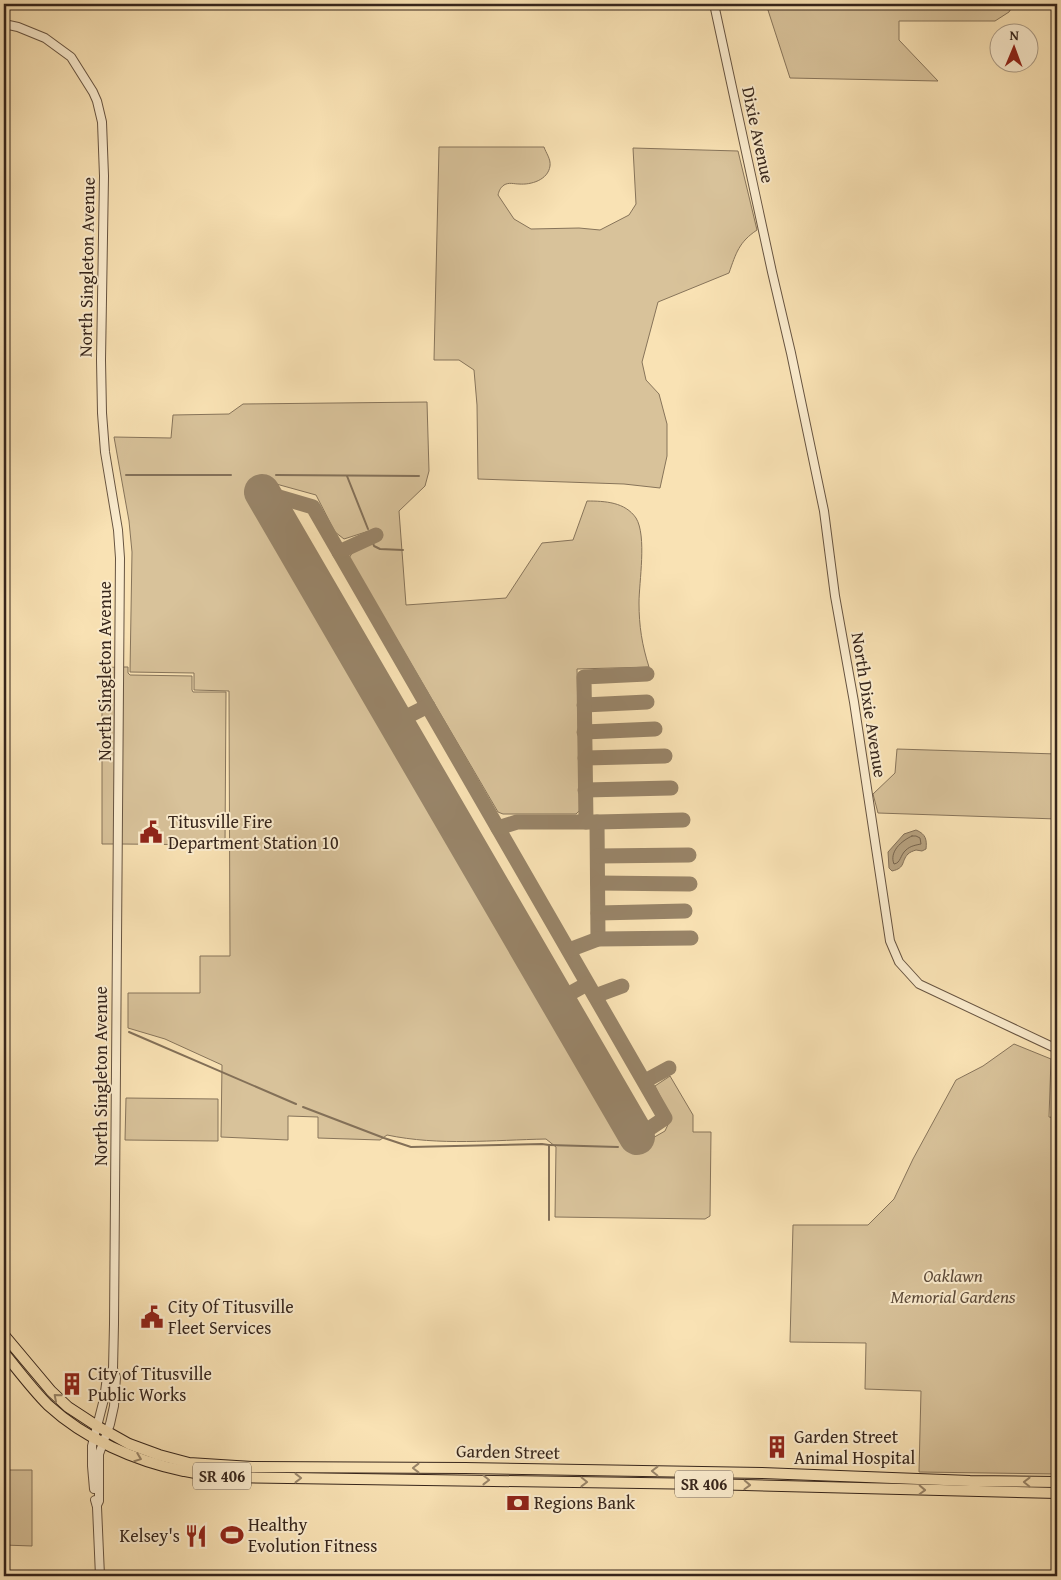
<svg xmlns="http://www.w3.org/2000/svg" width="1061" height="1580" viewBox="0 0 1061 1580" font-family="'Gentium Book Plus',serif">
<style>
.green{fill:#d8c29a;stroke:#87745a}
.water{fill:#b7a280;stroke:#837058}
.lines{fill:none;stroke-linecap:round;stroke-linejoin:round}
.shore{stroke:#76644e;stroke-width:1}
.stream{stroke:#837058;stroke-width:2}
.taxiway{stroke:#988468;stroke-width:15}
.runway{stroke:#988468;stroke-width:36}
.tertiary-casing{stroke:#675441;stroke-width:10}
.primary-casing{stroke:#36251b;stroke-width:12}
.tertiary{stroke:#fbecce;stroke-width:8}
.primary{stroke:#f9e2b4;stroke-width:10}
.oneway{stroke:#988468}
.labels{text-anchor:middle;stroke-width:4;stroke-linejoin:round;paint-order:stroke}
.shield{fill:#fbecce;stroke:#716151;stroke-width:1}
.shield-label{font-size:16px;font-weight:bold;fill:#36251b}
.street-label{font-size:18px;fill:#36251b;stroke:#fbecce}
.poi-label{font-size:18px;fill:#36251b;stroke:#fbecce;text-anchor:start}
.park-label{font-size:18px;font-style:italic;fill:#5e4c3b;stroke:#fbecce}
</style>
<rect width="100%" height="100%" fill="#f9e2b4"/>
<filter id="stains"><feTurbulence type="fractalNoise" baseFrequency=".004" numOctaves="4"/><feColorMatrix values="0 0 0 0 .2 0 0 0 0 .09 0 0 0 0 .02 0 0 0 .5 -.17"/></filter>
<radialGradient id="worn" r=".72"><stop offset=".6" stop-color="#630" stop-opacity="0"/><stop offset="1" stop-color="#630" stop-opacity=".3"/></radialGradient>
<g class="green">
<path d="M 766,4 L 1014,4 L 1009,12 L 995,21 L 899,21 L 899,40 L 938,81 L 790,78 Z"/>
<path d="M 439,147 L 544,147 C 546,153 551,159 550,166 C 548,180 531,185 519,184 C 514,184 509,182 504,185 C 500,188 499,191 498,195 L 514,219 L 531,229 L 579,228 L 600,230 L 629,215 L 636,204 L 633,148 L 738,151 L 757,230 C 739,242 736,253 729,273 L 658,302 L 642,362 L 646,380 L 659,394 L 667,424 L 667,456 L 660,488 L 624,484 L 478,479 L 477,405 L 474,370 L 459,360 L 434,360 Z"/>
<path d="M 427,402 L 429,471 L 425,486 L 399,511 L 406,605 L 506,598 L 542,543 L 573,540 L 587,501 C 605,501 625,502 636,518 C 647,536 639,582 639,603 C 639,626 642,645 649,667 L 577,669 L 580,810 L 576,814 L 503,814 L 498,812 L 349,558 L 356,547 L 379,538 L 375,529 L 344,539 L 335,532 L 316,495 L 269,482 L 245,494 L 630,1151 L 665,1131 L 671,1118 L 655,1086 L 670,1076 L 693,1115 L 693,1132 L 711,1132 L 710,1216 L 705,1219 L 555,1217 L 556,1147 L 546,1139 C 494,1140 439,1146 387,1135 L 380,1140 L 318,1138 L 318,1117 L 288,1116 L 288,1140 L 221,1137 L 222,1065 L 165,1039 L 128,1028 L 128,993 L 200,993 L 200,956 L 230,956 L 229,691 L 194,690 L 194,673 L 130,672 L 132,552 L 129,521 L 114,437 L 171,438 L 173,415 L 229,414 L 243,404 Z"/>
<path d="M 117,667 L 116,844 L 102,844 L 102,668 Z"/>
<path d="M 123,667 L 128,667 L 128,673 L 130,675 L 192,676 L 192,690 L 193,692 L 226,692 L 225,845 L 121,844 Z"/>
<path d="M 897,749 L 1057,754 L 1057,819 L 878,813 L 873,794 L 895,773 Z"/>
<path d="M 1014,1044 L 1051,1059 L 1049,1117 L 1057,1118 L 1057,1474 L 919,1472 L 921,1391 L 865,1389 L 866,1343 L 790,1342 L 793,1225 L 868,1225 L 894,1199 L 913,1159 L 956,1080 L 983,1066 Z"/>
<path d="M 126,1098 L 218,1099 L 218,1141 L 125,1140 Z"/>
<path d="M 4,1470 L 32,1470 L 32,1546 L 4,1545 Z"/>
</g>
<path class="water" d="M 916,830 C 926,834 927,840 926,849 L 922,851 L 916,850 C 913,851 910,852 908,854 C 901,861 906,868 892,871 L 889,868 L 888,852 L 904,834 Z"/>
<g class="lines">
<path class="shore" d="M 912,836 L 916,836 L 920,838 L 921,844 C 916,845 910,846 906,850 C 900,855 901,863 894,864 C 889,852 901,841 912,836 Z"/>
<g class="stream">
<path d="M 126,475 L 231,475"/>
<path d="M 276,475 L 419,476"/>
<path d="M 347,476 L 368,529"/>
<path d="M 373,543 L 374,546 L 380,549 L 403,550"/>
<path d="M 129,1032 L 296,1104"/>
<path d="M 303,1107 L 384,1138 L 411,1147 L 542,1144 L 549,1145 L 549,1220"/>
<path d="M 549,1145 L 618,1147"/>
</g>
<g class="taxiway">
<path d="M 262,492 L 313,507 L 665,1118 L 637,1137"/>
<path d="M 339,552 L 376,535"/>
<path d="M 584,705 L 647,702"/>
<path d="M 396,722 L 428,706"/>
<path d="M 584,732 L 655,729"/>
<path d="M 585,758 L 665,756"/>
<path d="M 585,790 L 671,788"/>
<path d="M 586,822 L 584,677 L 647,674"/>
<path d="M 597,822 L 598,939"/>
<path d="M 498,828 L 517,822 L 597,822 L 683,820"/>
<path d="M 598,856 L 689,855"/>
<path d="M 598,883 L 690,884"/>
<path d="M 598,913 L 685,911"/>
<path d="M 569,950 L 598,939 L 691,938"/>
<path d="M 595,996 L 622,986"/>
<path d="M 558,1000 L 587,984"/>
<path d="M 645,1081 L 669,1068"/>
</g>
<path class="runway" d="M 262,492 L 637,1137"/>
<defs>
<g id="tertiary">
<path d="M 714,4 L 772,272 L 791,353 L 824,511 L 835,596 L 854,702 L 890,941 L 899,962 L 919,984 L 1057,1049"/>
<path d="M 4,24 L 18,27 L 45,38 L 71,57 L 93,92 L 97,101 L 102,122 L 104,176 L 101,360 L 102,413 L 105,452 L 118,530 L 120,558 L 114,1324 L 113,1369 L 116,1377 L 114,1406 L 110,1424 L 99,1454 L 99,1501 L 97,1505"/>
<path d="M 94,1489 L 92,1466 L 92,1446 L 104,1399 L 107,1377 L 113,1369"/>
<path d="M 95,1500 L 97,1507 L 100,1576"/>
</g>
<g id="primary">
<path d="M 4,1335 L 51,1391 L 68,1407 L 97,1426 L 129,1444 L 159,1455 L 189,1463 L 252,1467 L 465,1468 L 762,1473 L 970,1481 L 1057,1482"/>
<path d="M 4,1353 C 18,1370 32,1389 48,1405 C 85,1439 135,1461 184,1471 C 197,1474 211,1475 225,1477 L 707,1484 L 1057,1493"/>
</g>
</defs>
<use href="#tertiary" class="tertiary-casing"/>
<use href="#primary" class="primary-casing"/>
<use href="#tertiary" class="tertiary"/>
<use href="#primary" class="primary"/>
</g>
<defs><path id="oneway-chevron" d="M-2-3.5L2.5 0L-2 3.5" fill="none" stroke-width="1.6" stroke-linecap="round" stroke-linejoin="round" transform="scale(1.25)"/></defs>
<g class="oneway">
<use href="#oneway-chevron" transform="translate(57 1397) rotate(-139)"/>
<use href="#oneway-chevron" transform="translate(138 1458) rotate(21)"/>
<use href="#oneway-chevron" transform="translate(416 1468) rotate(180)"/>
<use href="#oneway-chevron" transform="translate(655 1471) rotate(-179)"/>
<use href="#oneway-chevron" transform="translate(298 1478)"/>
<use href="#oneway-chevron" transform="translate(486 1480) rotate(1)"/>
<use href="#oneway-chevron" transform="translate(584 1482) rotate(1)"/>
<use href="#oneway-chevron" transform="translate(1027 1482) rotate(-179)"/>
<use href="#oneway-chevron" transform="translate(747 1485) rotate(2)"/>
<use href="#oneway-chevron" transform="translate(922 1490) rotate(2)"/>
</g>
<defs>
<symbol id="civic-bare" viewBox="-9 -9 18 18"><path d="M-.6-6.5H3V-4.5H.6V-3L4-1V1h2V6H-6V1h2V-1L-.6-3ZM-1.2 2.5V6h2.4V2.5Z" fill="#8f2418" stroke="#fbecce" stroke-width="2.5" paint-order="stroke"/></symbol>
<symbol id="building-bare" viewBox="-9 -9 18 18"><path d="M-4-6H4V6H1V3H-1V6H-4ZM-2.5-4.3h1.7v1.8h-1.7ZM.8-4.3h1.7v1.8H.8ZM-2.5-1h1.7V.8h-1.7ZM.8-1h1.7V.8H.8Z" fill="#8f2418" stroke="#fbecce" stroke-width="2.5" paint-order="stroke"/></symbol>
<symbol id="bank-bare" viewBox="-9 -9 18 18"><path d="M-6-4H6V4H-6ZM0-2.3a2.3 2.3 0 1 0 0 4.6a2.3 2.3 0 1 0 0-4.6Z" fill="#8f2418" stroke="#fbecce" stroke-width="2.5" paint-order="stroke"/></symbol>
<symbol id="stadium-bare" viewBox="-9 -9 18 18"><path d="M0-5a6.5 5 0 1 0 0 10a6.5 5 0 1 0 0-10ZM-3.5-1.8h7v3.6h-7Z" fill="#8f2418" stroke="#fbecce" stroke-width="2.5" paint-order="stroke"/></symbol>
<symbol id="restaurant-bare" viewBox="-9 -9 18 18"><path d="M-5-6h1v4h1v-4h1v4h1v-4h1v5L-1.5 .5V6h-2V.5L-5-1ZM5-6V6H3V1.5H1.5Q1.5-4 5-6Z" fill="#8f2418" stroke="#fbecce" stroke-width="2.5" paint-order="stroke"/></symbol>
</defs>
<g fill-rule="evenodd">
<use href="#civic-bare" x="135" y="816" width="32" height="32"/>
<use href="#civic-bare" x="136" y="1301" width="32" height="32"/>
<use href="#building-bare" x="56" y="1368" width="32" height="32"/>
<use href="#building-bare" x="761" y="1431" width="32" height="32"/>
<use href="#bank-bare" x="502" y="1487" width="32" height="32"/>
<use href="#stadium-bare" x="216" y="1519" width="32" height="32"/>
<use href="#restaurant-bare" x="180" y="1520" width="32" height="32"/>
</g>
<g class="labels">
<g class="shield">
<rect x="193" y="1462.5" width="58" height="27" rx="4"/>
<rect x="675" y="1470.5" width="58" height="27" rx="4"/>
</g>
<g class="shield-label">
<text x="222" y="1482">SR 406</text>
<text x="704" y="1490">SR 406</text>
</g>
<g class="street-label">
<text transform="translate(758 135) rotate(78)" y="6">Dixie Avenue</text>
<text transform="translate(87 267) rotate(-89)" y="6">North Singleton Avenue</text>
<text transform="translate(105 671) rotate(-90)" y="6">North Singleton Avenue</text>
<text transform="translate(869 705) rotate(81)" y="6">North Dixie Avenue</text>
<text transform="translate(101 1076) rotate(-90)" y="6">North Singleton Avenue</text>
<text transform="translate(508 1452) rotate(1)" y="6">Garden Street</text>
</g>
<g class="poi-label">
<text x="168" y="828">Titusville Fire<tspan x="168" dy="21">Department Station 10</tspan></text>
<text x="168" y="1313">City Of Titusville<tspan x="168" dy="21">Fleet Services</tspan></text>
<text x="88" y="1380">City of Titusville<tspan x="88" dy="21">Public Works</tspan></text>
<text x="794" y="1443">Garden Street<tspan x="794" dy="21">Animal Hospital</tspan></text>
<text x="534" y="1509">Regions Bank</text>
<text x="248" y="1531">Healthy<tspan x="248" dy="21">Evolution Fitness</tspan></text>
<text x="180" y="1542" text-anchor="end">Kelsey's</text>
</g>
<g class="park-label">
<text x="953" y="1282">Oaklawn<tspan x="953" dy="21">Memorial Gardens</tspan></text>
</g>
</g>
<rect width="1061" height="1580" fill="none" stroke="#f9e2b4" stroke-width="20"/>
<rect x="5" y="5" width="1051" height="1570" fill="none" stroke="#36251b" stroke-width="2.5"/>
<rect x="10" y="10" width="1041" height="1560" fill="none" stroke="#36251b"/>
<g transform="translate(1014 48) rotate(1)"><circle r="24" fill="#fbecce" stroke="#ac9c86"/>
<path d="M0-4L9 19L0 12L-9 19Z" fill="#8f2418"/>
<text y="-8" font-size="14" font-weight="bold" text-anchor="middle" fill="#36251b">N</text>
</g>
<rect width="100%" height="100%" filter="url(#stains)"/>
<rect width="100%" height="100%" fill="url(#worn)"/>
</svg>
